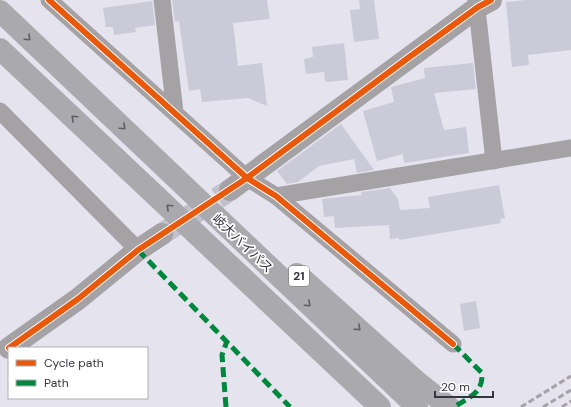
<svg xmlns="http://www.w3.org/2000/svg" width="571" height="407" viewBox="0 0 571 407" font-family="'DM Sans','Noto Sans JP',sans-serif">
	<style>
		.building { fill: #cbcad9 }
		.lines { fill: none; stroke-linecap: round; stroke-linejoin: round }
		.tertiary-tunnel { stroke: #c1c0cb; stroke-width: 22; stroke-dasharray: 22 11; stroke-linecap: butt }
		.minor { stroke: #a5a2a6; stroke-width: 17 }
		.tertiary { stroke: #a5a2a6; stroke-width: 22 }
		.trunk { stroke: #aaa9ae; stroke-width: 22 }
		.rail { stroke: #a4a2a7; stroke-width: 3; stroke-dasharray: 6 3; stroke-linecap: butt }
		.quiet { stroke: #00873e; stroke-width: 5; stroke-dasharray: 10 5; stroke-linecap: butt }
		.cycleway-casing { stroke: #fff; stroke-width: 8 }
		.cycleway { stroke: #e8590c; stroke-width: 6 }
		.oneway { stroke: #5f5e65 }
		.labels { text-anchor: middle; stroke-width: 3.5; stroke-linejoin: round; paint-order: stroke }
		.shield { fill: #fff; stroke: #727277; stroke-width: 1 }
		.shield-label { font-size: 12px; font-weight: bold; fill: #36353d }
		.street-label { font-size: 13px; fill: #36353d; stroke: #fff }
	</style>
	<rect width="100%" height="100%" fill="#e4e3ee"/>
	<g class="building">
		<polygon points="172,0 267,0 270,19 233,23 238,66 262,63 267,106 248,98 202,102 200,89 189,91 179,21 175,22"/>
		<polygon points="359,0 374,0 379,39 354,42 350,10 360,9"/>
		<polygon points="527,0 571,0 571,50 528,55 529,65 512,67 506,2"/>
		<polygon points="152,1 155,25 135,28 136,32 114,35 113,27 106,27 103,8"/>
		<polygon points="344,43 348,80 325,82 324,72 306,74 304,59 313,57 312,47"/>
		<polygon points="473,63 476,89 434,93 444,130 466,127 469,153 404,163 403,154 377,161 363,111 394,102 391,87 425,78 424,68"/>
		<polygon points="341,124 374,170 357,173 354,159 319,166 298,182 287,184 277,171"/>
		<polygon points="499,185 505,218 500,219 501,223 399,240 399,238 390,239 389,225 335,228 334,216 324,217 322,199 362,195 361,192 390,188 398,199 400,210 430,208 428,197"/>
		<polygon points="476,301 480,328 464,331 460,304"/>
	</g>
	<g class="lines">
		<polyline class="tertiary-tunnel" points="162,234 230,190"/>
		<g class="minor">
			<polyline points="49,0 247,178 276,196 453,344"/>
			<polyline points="162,0 175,112"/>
			<polyline points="476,0 494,161"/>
			<polyline points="0,111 138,250"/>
			<polyline points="276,196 571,148"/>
		</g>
		<g class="tertiary">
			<polyline points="230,190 478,7 491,0"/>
			<polyline points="9,348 78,299 138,250 162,234"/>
		</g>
		<g class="trunk">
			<polyline points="0,11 417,407"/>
			<polyline points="0,49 380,407"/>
			<polyline points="297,274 415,380 449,407"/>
		</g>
		<g class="rail">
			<polyline points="521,407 571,376"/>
			<polyline points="543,407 571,390"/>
			<polyline points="562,407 571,401"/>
		</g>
		<g class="quiet">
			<polyline points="138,250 290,407"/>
			<path d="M453,344L482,373C483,394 469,397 454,407"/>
			<polyline points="226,407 222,355 227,341"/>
		</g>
		<g class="cycleway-casing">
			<g id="cycleway">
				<polyline points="49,0 247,178 276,196 453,344"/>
				<polyline points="9,348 78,299 138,250 247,178 408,58 478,7 491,0"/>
			</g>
		</g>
		<use href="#cycleway" class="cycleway"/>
	</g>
	<defs><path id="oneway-chevron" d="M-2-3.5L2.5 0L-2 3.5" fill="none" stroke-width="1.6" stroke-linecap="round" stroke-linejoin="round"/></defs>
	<g class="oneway">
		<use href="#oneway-chevron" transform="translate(28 38) rotate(43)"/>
		<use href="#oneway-chevron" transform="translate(74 118) rotate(-137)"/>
		<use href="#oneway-chevron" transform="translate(123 127) rotate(43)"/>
		<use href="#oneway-chevron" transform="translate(169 207) rotate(-137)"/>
		<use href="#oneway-chevron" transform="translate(308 304) rotate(43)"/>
		<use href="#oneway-chevron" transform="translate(358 328) rotate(42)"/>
	</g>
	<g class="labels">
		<rect class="shield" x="289" y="266" width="20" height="20" rx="3"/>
		<g class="shield-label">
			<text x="299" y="280">21</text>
		</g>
		<g class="street-label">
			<text transform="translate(243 243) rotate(44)" y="5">岐大バイパス</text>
		</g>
	</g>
	<rect x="8" y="347" width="140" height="52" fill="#ffffff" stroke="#afaeb1"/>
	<rect x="16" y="360" width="20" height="6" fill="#e8590c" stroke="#afaeb1"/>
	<text x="44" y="367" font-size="12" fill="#36353d">Cycle path</text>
	<rect x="16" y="380" width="20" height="6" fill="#00873e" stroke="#afaeb1"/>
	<text x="44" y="387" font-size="12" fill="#36353d">Path</text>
	<path d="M435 391v6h58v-6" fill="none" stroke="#36353d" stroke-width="2"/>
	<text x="441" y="391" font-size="12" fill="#36353d" stroke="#ffffff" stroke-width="3" paint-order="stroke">20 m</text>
</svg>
